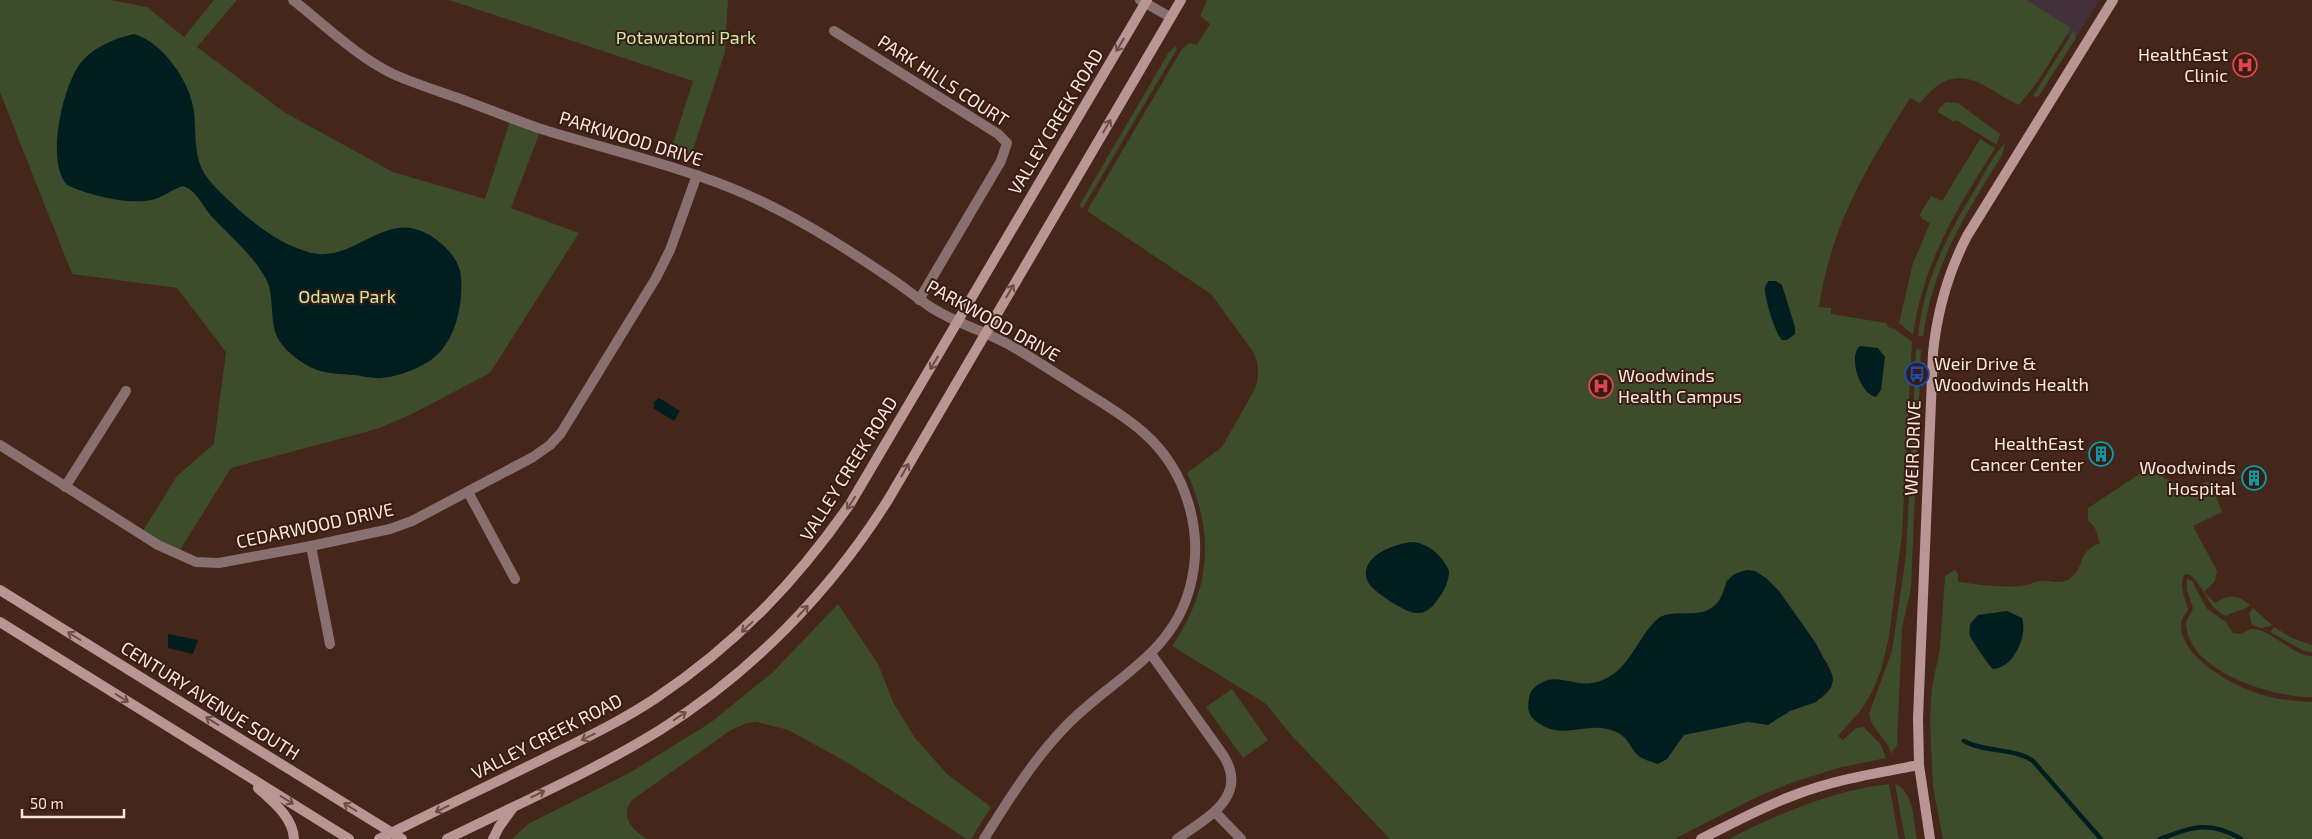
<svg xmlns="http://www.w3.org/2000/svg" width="2312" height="839" viewBox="0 0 2312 839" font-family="'Exo 2',sans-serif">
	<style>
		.commercial { fill: #42303a }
		.green { fill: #3d4c2b; fill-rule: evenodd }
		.water { fill: #001e20 }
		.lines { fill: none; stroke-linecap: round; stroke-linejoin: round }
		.stream { stroke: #001e20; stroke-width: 4.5 }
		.street { stroke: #87706f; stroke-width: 10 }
		.secondary { stroke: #b99593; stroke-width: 10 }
		.oneway { stroke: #6c4c45 }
		.labels { text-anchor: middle; stroke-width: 4; stroke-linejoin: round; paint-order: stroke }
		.park-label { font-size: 18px; fill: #cbeba8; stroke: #391c11 }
		.poi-label { font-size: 18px; fill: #fbe7df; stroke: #391c11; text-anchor: end }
		.street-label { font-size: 18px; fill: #fbe7df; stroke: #391c11 }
	</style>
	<rect width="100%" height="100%" fill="#44261a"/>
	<polygon class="commercial" points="2010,0 2100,0 2074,40"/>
	<g class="green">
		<polygon points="0,0 111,0 147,7 184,37 214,0 237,0 197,47 284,112 393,172 485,199 511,118 541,129 511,208 579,233 490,373 412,414 377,429 231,468 177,555 141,534 177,476 214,444 226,352 177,288 72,274 0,92"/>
		<polygon points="449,0 728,0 725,52 689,162 669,156 693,81"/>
		<path d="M1207,0H2026L2071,28L2038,81L2019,105C1993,94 1967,64 1937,86C1930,91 1926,97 1920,103L1910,98C1866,169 1832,223 1819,307L1831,308V314L1886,323L1888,327L1895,329L1912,342L1902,534L1889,637L1881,670L1872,692L1862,709L1838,736L1843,740L1856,728L1864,727L1881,745L1886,758L1838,768L1791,783L1755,798L1674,839H1390L1292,736L1265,703L1172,646C1211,590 1215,534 1187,473L1222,447L1255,389C1259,376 1259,365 1254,353L1211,294L1087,211L1182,49L1189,43L1197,45L1210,24L1200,16ZM1727,579L1828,663C1840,697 1821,699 1794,709L1654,622C1670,605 1699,622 1716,604C1722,598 1724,588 1727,579Z"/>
		<polygon points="2074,30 2076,38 2038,97 2033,96"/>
		<polygon points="1176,46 1177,49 1083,208 1079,206 1169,52"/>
		<polygon points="1946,102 1958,103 2000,134 1997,145 1956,120 1954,122 1938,112 1939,108"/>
		<path d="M1980,139L1995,148C1957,209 1923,262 1913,335L1899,323L1913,263L1930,223L1921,218L1920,214L1931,196L1942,201Z"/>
		<path d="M2005,143L2002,155C1964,217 1934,262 1923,336H1918C1924,280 1947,235 1976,188C1985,173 1993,155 2005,143Z"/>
		<polygon points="1916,349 1921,350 1920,372 1915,372"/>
		<path d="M1915,375L1920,376L1911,589L1902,628L1897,745L1891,754C1888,738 1871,730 1869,714L1892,651L1906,555Z"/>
		<path d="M2147,469L2186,489L2210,481L2222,512L2193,526L2217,571L2215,581L2204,592L2215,603C2228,594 2238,594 2250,605C2244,611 2235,610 2227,616C2206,610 2200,573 2185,574C2178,586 2185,597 2188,609C2186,614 2182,617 2181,623C2179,657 2234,687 2263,695C2279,700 2295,701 2312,702V839H1943L1933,787L1930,721L1932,687L1940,649L1945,576L1955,570L1958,574V582C1978,584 1999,588 2020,586C2028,586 2035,581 2042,581C2053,580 2062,586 2072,577C2086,564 2076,553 2100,543L2095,528L2088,520V508Z"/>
		<path d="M2187,579L2192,581L2207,609L2226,622L2233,633L2240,634C2244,633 2248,630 2251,629C2269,627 2294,657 2312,656V697C2274,698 2189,672 2186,625C2186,618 2192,614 2193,608L2187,590Z"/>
		<path d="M838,604L878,664L893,702L915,738L947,774L991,807L971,839H967L850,764L788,730L757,722L748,723L731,730L632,800C619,817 633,831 648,839H512L528,824L631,772L710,723L773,672Z"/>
		<polygon points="2253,608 2272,625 2271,626 2261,628 2252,625 2249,613"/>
		<polygon points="2274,627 2292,638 2312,645 2312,652 2304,651 2270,632"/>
		<polygon points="1232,689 1268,740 1243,758 1206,707"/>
		<path d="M1889,784L1899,839H1729C1780,813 1831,791 1889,784Z"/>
		<path d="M1895,784C1915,792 1913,821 1917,839H1905Z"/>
	</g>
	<g class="water">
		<path d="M134,34C163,42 191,83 194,112C196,130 194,150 201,167C208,183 226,197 238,209C259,228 289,250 318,254C354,257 381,220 415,229C435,234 460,256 461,277C463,302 457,333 440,352C427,366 402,376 382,378C373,379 363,376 354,375C343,374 328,374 317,370C302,364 282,350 276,334C270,318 274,293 266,279C253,255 230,236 211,216C203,206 196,190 183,186C172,189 162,198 151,200C128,205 88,195 67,185C45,161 63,82 83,60C96,46 116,38 134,34Z"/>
		<path d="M1769,281H1776L1782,285L1795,327V334L1787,340H1782C1775,333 1766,302 1765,291C1764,287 1766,284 1769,281Z"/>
		<path d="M1860,346L1878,348L1885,357L1881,390L1876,397C1861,395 1847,357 1860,346Z"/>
		<polygon points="659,398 680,411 674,421 653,408 655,405 653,403"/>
		<path d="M1414,542C1431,545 1442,556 1449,571C1449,582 1444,591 1438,599C1433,607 1426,614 1416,613C1406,613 1372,591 1368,582C1357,556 1396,543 1414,542Z"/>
		<path d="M1748,570L1755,571L1766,578L1779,591L1815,642L1832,674L1833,680L1831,688L1816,702L1790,711L1768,725L1748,722L1684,735L1667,759L1658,764C1652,762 1645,760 1640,757C1629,749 1631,738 1614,731C1586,720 1564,742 1537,722C1528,715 1527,709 1529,699C1530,690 1535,686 1543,682C1563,672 1582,695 1612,675C1633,661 1640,633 1660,617C1677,609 1697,619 1713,607C1731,594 1717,575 1748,570Z"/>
		<path d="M2007,611L2022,618C2028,635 2014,668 1993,669C1990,667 1972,641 1970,636C1969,632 1970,628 1970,624L1978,615Z"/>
		<polygon points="168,634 198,640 193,654 168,648"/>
	</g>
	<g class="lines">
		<g class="stream">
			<path d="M1964,741C1986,753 2012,747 2033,761L2101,839"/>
			<path d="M2160,839C2192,827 2210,820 2241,839"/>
		</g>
		<g class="street">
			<path d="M293,0C325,25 356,56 393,74C413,83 435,90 455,97C483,107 510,118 538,128C598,147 661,161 721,184C782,207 840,244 893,280C906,289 917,298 929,306C951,321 978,329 1002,341C1026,353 1048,369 1071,383C1095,399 1122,413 1144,433C1186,470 1205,532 1190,587C1172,656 1112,678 1066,726C1033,760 1009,799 984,839"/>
			<polyline points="1140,0 1170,17"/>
			<polyline points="834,31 998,134 1007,143 1001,161 919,300"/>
			<polyline points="0,445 158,545 196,562 219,563 311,546 390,529 412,521 533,457 550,445 561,433 656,278 670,250 697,175"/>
			<polyline points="65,487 126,391"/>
			<polyline points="468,492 515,579"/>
			<polyline points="311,546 330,644"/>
			<path d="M1151,654L1223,755C1250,797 1206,818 1177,839"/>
			<polyline points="1215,812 1241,839"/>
		</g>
		<g class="secondary">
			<polyline points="0,590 402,839"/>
			<polyline points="0,622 349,839"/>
			<path d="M258,788C273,802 293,817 294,839"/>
			<path d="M379,839C433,812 488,786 543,759C581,740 620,722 656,698C735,645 796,582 850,504L1147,0"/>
			<path d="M447,839C518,804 592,772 660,730C752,672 830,592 888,500L1181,0"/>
			<polyline points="493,839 499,827 512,809"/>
			<path d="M1701,839C1731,824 1760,808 1792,796C1833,780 1876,773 1919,765"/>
			<path d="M1930,839L1919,765L1918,718L1933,353C1937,312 1948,273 1967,236L2113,0"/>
		</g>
	</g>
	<defs><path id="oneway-shaft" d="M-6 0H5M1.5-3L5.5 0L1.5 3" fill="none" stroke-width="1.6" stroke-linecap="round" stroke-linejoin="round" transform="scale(1.25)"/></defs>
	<g class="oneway">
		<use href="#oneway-shaft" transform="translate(1120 45) rotate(121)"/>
		<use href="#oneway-shaft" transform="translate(1107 126) rotate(-60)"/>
		<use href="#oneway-shaft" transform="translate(1010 291) rotate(-60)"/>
		<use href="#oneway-shaft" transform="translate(934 363) rotate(121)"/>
		<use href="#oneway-shaft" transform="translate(905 470) rotate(-60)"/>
		<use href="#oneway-shaft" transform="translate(851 503) rotate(123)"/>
		<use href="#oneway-shaft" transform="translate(803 611) rotate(-47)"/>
		<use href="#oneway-shaft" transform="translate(747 627) rotate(137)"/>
		<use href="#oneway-shaft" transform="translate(74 636) rotate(-148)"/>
		<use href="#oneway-shaft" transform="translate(122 698) rotate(32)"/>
		<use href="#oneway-shaft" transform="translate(680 716) rotate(-34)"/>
		<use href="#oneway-shaft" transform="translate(212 721) rotate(-148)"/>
		<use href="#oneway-shaft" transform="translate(588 737) rotate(153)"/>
		<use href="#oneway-shaft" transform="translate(538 794) rotate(-26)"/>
		<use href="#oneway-shaft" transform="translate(287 800) rotate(32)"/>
		<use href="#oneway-shaft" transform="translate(350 807) rotate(-148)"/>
		<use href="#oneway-shaft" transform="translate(442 809) rotate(154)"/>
	</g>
	<defs>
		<g id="hospital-ring" transform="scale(1.25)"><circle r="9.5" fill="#391c11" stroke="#e0444e" stroke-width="1.5"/><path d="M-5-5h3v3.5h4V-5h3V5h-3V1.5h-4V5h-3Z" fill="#e0444e"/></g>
		<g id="bus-ring" transform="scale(1.25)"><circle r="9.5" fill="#391c11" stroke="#1a4fb4" stroke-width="1.5"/><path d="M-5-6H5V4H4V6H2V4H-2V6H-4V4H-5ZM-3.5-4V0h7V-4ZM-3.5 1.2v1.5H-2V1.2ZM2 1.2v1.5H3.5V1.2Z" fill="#1a4fb4"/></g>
		<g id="building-ring" transform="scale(1.25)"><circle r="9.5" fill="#391c11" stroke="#0f9aa8" stroke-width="1.5"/><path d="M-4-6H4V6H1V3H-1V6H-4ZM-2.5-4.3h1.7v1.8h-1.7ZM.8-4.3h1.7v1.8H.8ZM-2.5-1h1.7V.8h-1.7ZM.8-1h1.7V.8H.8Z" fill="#0f9aa8"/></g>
	</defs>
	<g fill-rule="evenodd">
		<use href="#hospital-ring" x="2245" y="65"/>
		<use href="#bus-ring" x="1917" y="374"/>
		<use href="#hospital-ring" x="1601" y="386"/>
		<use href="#building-ring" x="2101" y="454"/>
		<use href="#building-ring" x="2254" y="478"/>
	</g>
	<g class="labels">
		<g class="park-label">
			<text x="686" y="44">Potawatomi Park</text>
			<text x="347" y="303">Odawa Park</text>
		</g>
		<g class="poi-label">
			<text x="2228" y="61">HealthEast<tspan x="2228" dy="21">Clinic</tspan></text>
			<text x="1934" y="370" text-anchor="start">Weir Drive &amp;<tspan x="1934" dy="21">Woodwinds Health</tspan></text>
			<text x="1618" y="382" text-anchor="start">Woodwinds<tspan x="1618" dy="21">Health Campus</tspan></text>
			<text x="2084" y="450">HealthEast<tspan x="2084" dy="21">Cancer Center</tspan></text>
			<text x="2236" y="474">Woodwinds<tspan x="2236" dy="21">Hospital</tspan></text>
		</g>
		<g class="street-label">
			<text transform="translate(943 81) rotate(33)" y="6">PARK HILLS COURT</text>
			<text transform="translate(1056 122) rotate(-59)" y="6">VALLEY CREEK ROAD</text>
			<text transform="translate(631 139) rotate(17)" y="6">PARKWOOD DRIVE</text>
			<text transform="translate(993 321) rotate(29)" y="6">PARKWOOD DRIVE</text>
			<text transform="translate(1913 448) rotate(-88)" y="6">WEIR DRIVE</text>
			<text transform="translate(849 469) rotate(-58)" y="6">VALLEY CREEK ROAD</text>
			<text transform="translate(315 526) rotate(-12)" y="6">CEDARWOOD DRIVE</text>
			<text transform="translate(210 701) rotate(32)" y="6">CENTURY AVENUE SOUTH</text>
			<text transform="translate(547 737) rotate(-27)" y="6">VALLEY CREEK ROAD</text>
		</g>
	</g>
	<path d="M22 809v8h102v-8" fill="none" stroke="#fbe7df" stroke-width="2.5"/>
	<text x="30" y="809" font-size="15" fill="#fbe7df" stroke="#391c11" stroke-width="4" paint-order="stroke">50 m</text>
</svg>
